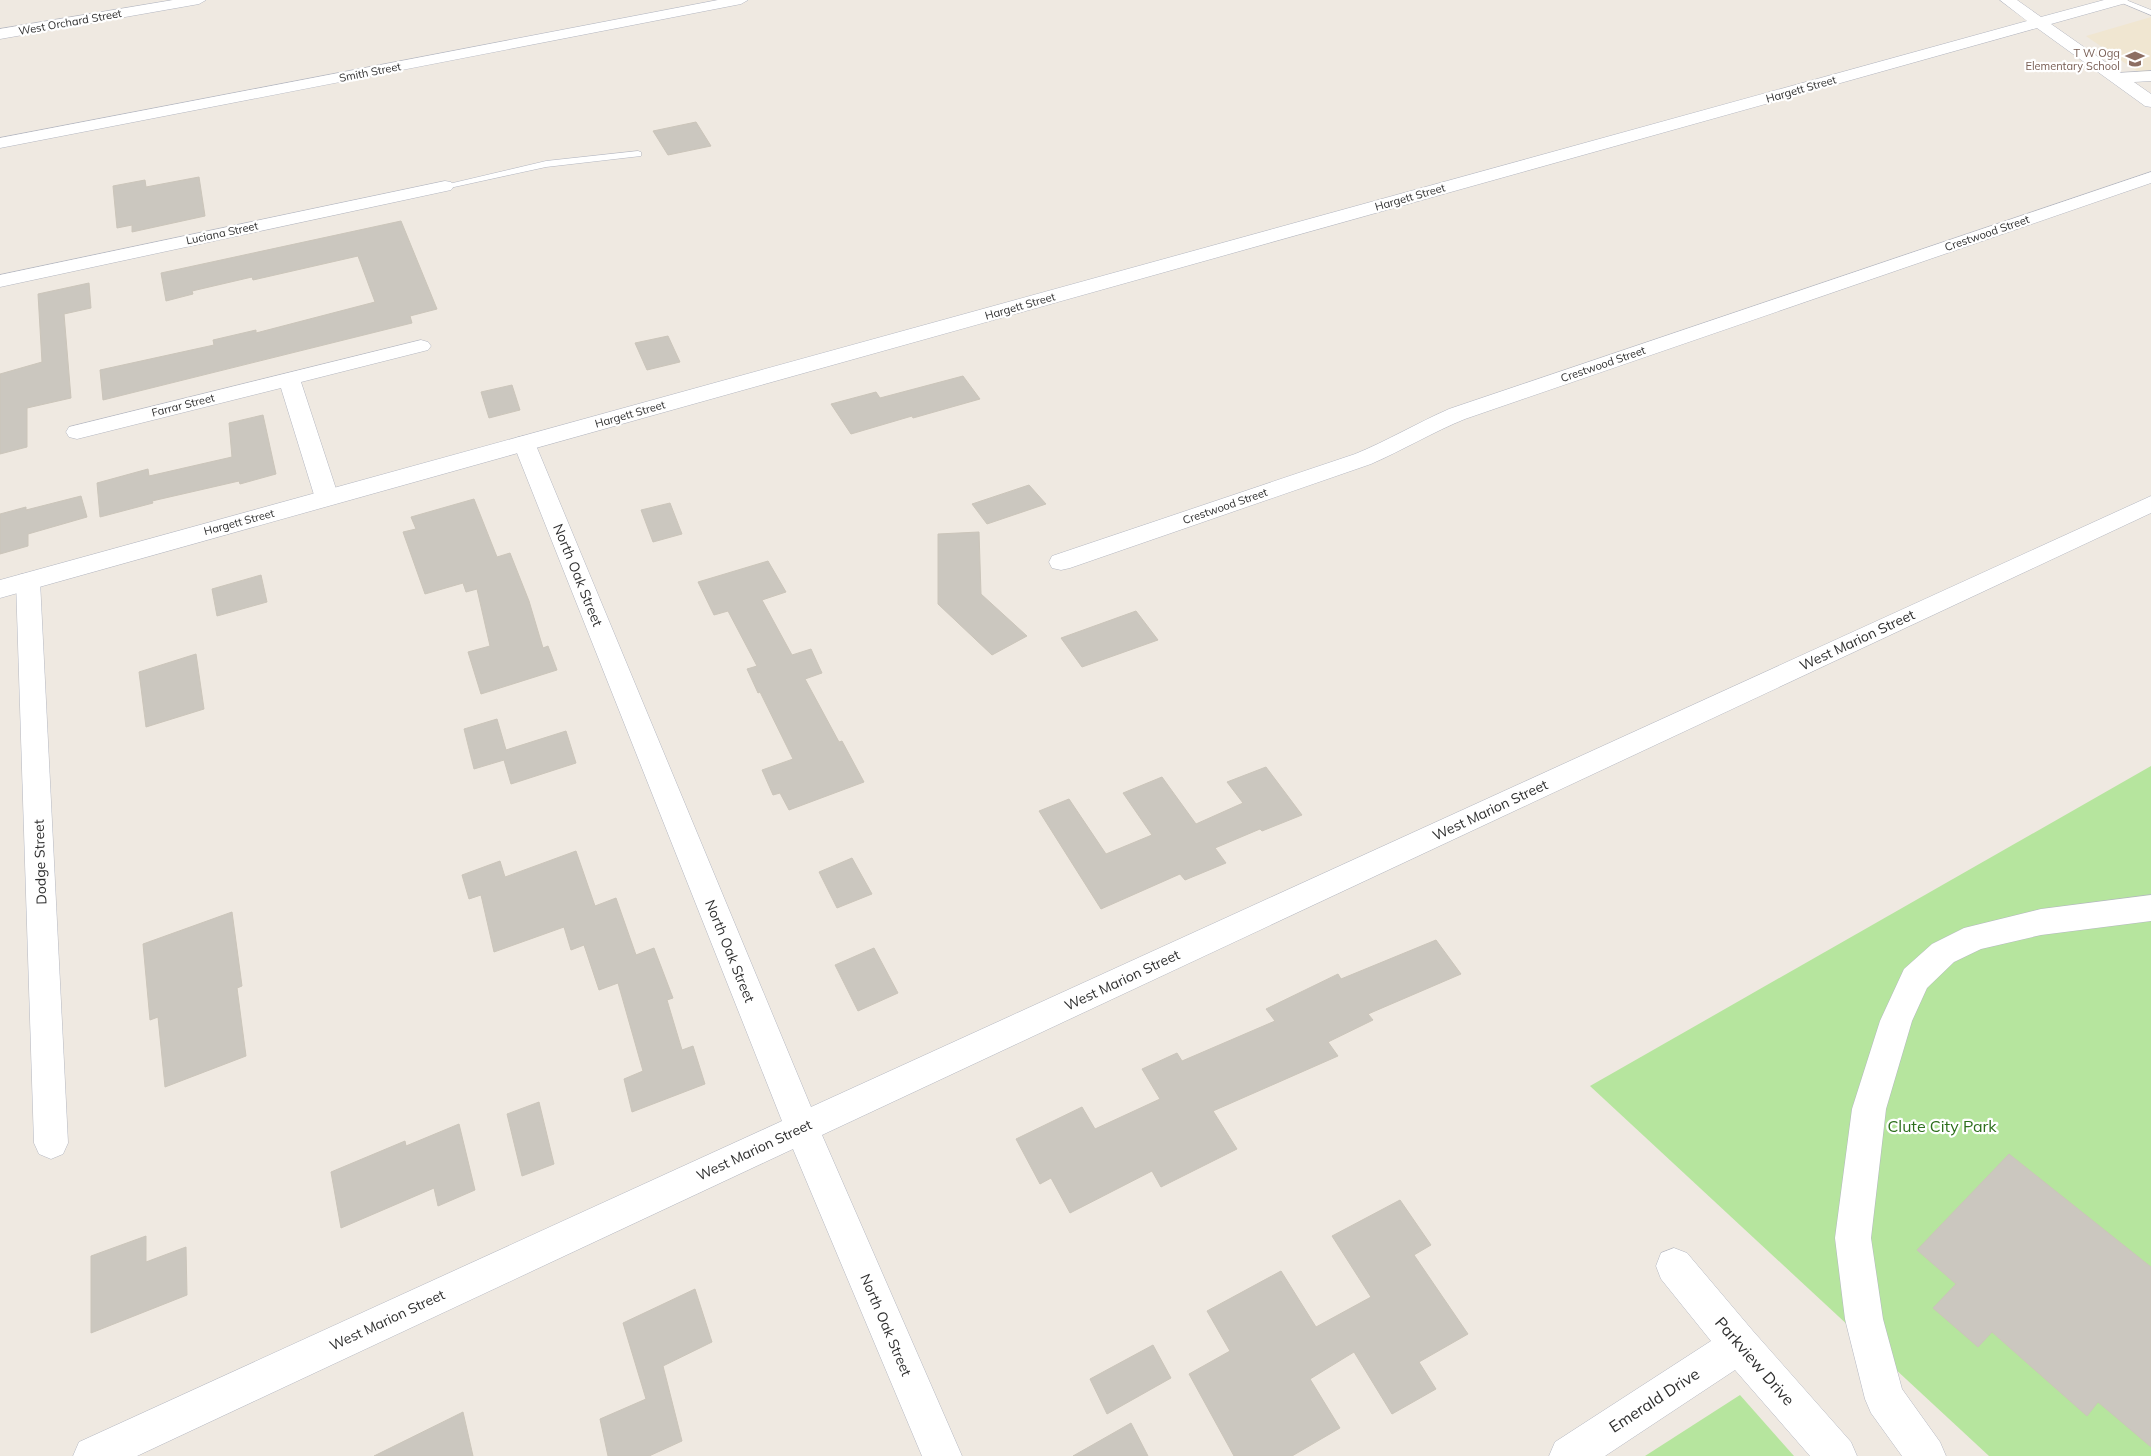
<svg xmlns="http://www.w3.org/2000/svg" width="2151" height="1456" viewBox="0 0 2151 1456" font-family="Mulish,sans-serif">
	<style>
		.education { fill: #f0e6d1 }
		.green { fill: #b6e59e }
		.building { fill: #cbc7bf; stroke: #cbc5ba }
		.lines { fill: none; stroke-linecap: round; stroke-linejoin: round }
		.lane-casing { stroke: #b4b7c1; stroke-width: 1 }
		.street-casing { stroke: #b4b7c1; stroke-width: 1 }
		.secondary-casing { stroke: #b4b7c1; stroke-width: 1 }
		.lane { fill: #fff; fill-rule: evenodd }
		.street { fill: #fff; fill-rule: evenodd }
		.secondary { fill: #fff; fill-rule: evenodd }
		.labels { text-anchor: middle; stroke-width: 4.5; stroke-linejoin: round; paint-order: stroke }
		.far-street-label { font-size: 11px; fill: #2e2e2e; stroke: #fff }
		.far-education-label { font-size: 11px; fill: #785e54; stroke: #fff; text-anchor: end }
		.street-label { font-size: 14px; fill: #2e2e2e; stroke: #fff }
		.near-park-label { font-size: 16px; fill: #2c6e1b; stroke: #fff }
		.near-street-label { font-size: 16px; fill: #2e2e2e; stroke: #fff }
	</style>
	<rect width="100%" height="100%" fill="#efe9e1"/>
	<polygon class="education" points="2151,17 2151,81 2086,36"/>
	<g class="green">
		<polygon points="2151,766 2151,1456 1989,1456 1590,1086"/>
		<polygon points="1740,1395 1794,1456 1645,1456"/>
	</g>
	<g class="building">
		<polygon points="696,122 711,146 668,155 653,131"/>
		<polygon points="199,177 205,216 132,232 132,225 117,228 113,186 145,180 146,187"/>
		<polygon points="401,221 437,309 410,316 412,323 103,400 100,370 214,345 213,340 256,330 256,333 375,302 358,256 253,280 252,277 192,291 193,294 166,301 161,273"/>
		<polygon points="89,283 91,308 64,314 71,398 27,408 27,447 0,454 0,374 42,362 38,294"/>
		<polygon points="668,336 680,362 647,370 635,343"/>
		<polygon points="963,376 980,399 913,418 912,416 851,434 831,404 876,392 880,398"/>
		<polygon points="512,385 520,410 489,418 481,392"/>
		<polygon points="263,415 276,474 240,484 239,481 152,501 153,503 100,517 97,483 148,469 149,476 232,457 229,423"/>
		<polygon points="1029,485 1046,504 987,524 972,504"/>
		<polygon points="81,496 87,517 28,534 28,546 0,554 0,514 26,507 26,510"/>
		<polygon points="474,499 497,557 510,553 529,601 543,648 548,646 557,670 481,694 468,652 490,646 477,589 466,592 463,583 425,594 403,532 416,529 411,517"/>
		<polygon points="670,503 682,534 653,542 641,510"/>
		<polygon points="979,532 981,594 1027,636 992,655 938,604 938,534"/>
		<polygon points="768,561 786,592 762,600 792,655 811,649 822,673 805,679 839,742 842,741 864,782 789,810 780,793 773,795 762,770 793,759 760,692 758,693 747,669 757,666 728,611 714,615 698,582"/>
		<polygon points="261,575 267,602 217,616 212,589"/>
		<polygon points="1136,611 1158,640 1082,667 1061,638"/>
		<polygon points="196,654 204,709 146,727 139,672"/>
		<polygon points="497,719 506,750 566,731 576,763 511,784 504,760 474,769 464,729"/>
		<polygon points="1266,767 1302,815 1262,831 1260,829 1215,848 1226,863 1185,880 1180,874 1101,909 1039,811 1069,799 1106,854 1152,835 1123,793 1162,777 1196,824 1243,803 1227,782"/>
		<polygon points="576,851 595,906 616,898 636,955 654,948 673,998 667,1000 682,1050 693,1046 705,1084 632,1112 624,1079 643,1071 618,983 599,990 584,945 571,950 564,927 494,952 481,895 469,899 462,875 500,861 505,877"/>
		<polygon points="852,858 872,894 837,908 819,872"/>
		<polygon points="232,912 242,986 237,988 246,1056 165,1087 158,1017 150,1020 143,944"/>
		<polygon points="1436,940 1461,974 1368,1014 1373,1020 1328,1042 1338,1056 1213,1111 1237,1149 1161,1187 1152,1171 1070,1213 1051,1178 1040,1184 1016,1139 1082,1107 1095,1129 1160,1099 1142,1069 1177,1053 1182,1061 1275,1021 1266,1009 1338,974 1341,979"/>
		<polygon points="874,948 898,993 858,1011 835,965"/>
		<polygon points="539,1102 554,1164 522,1176 507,1114"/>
		<polygon points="459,1124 475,1190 438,1206 434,1188 341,1228 331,1172 405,1141 406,1146"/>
		<polygon points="2009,1154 2151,1267 2151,1447 2098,1402 2087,1416 1992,1332 1978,1347 1933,1308 1956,1284 1917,1250"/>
		<polygon points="1400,1200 1431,1245 1414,1255 1468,1334 1419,1362 1436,1389 1392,1414 1354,1352 1310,1379 1340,1428 1292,1456 1234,1456 1189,1374 1230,1351 1207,1311 1281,1271 1316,1327 1371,1297 1332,1236"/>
		<polygon points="146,1236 146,1262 186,1247 187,1295 91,1333 91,1256"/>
		<polygon points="695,1289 712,1342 663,1366 682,1441 649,1456 608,1456 600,1419 646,1399 623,1323"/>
		<polygon points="1153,1345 1171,1378 1107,1414 1090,1379"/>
		<polygon points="463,1412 473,1456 374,1456"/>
		<polygon points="1131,1423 1148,1456 1073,1456"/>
	</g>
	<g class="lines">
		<g class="lane-casing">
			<g id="lane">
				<polygon points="2115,0 2126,0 2151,10 2151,15"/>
				<polygon points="638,151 641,152 641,156 546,167 445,189 440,186 546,161"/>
			</g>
		</g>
		<g class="street-casing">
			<g id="street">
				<polygon points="173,0 206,0 199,4 0,39 0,29"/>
				<polygon points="718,0 748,0 741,4 0,148 0,138"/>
				<polygon points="2151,71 2151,81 2117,83 2109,78 2117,73"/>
				<path d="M2151,172V183L1465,419C1433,432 1403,450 1371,464L1070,568L1061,570L1052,568L1049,562L1052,556L1355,454C1387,441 1417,423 1449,409Z"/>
				<polygon points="445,181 451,182 454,186 451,190 0,287 0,275"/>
				<polygon points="421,340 428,342 431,346 428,350 301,382 339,498 335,503 327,505 319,503 315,498 281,388 77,439 69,437 66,432 69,427"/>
				<polygon points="524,436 532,438 535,443 811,1107 2151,496 2151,513 822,1135 962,1456 922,1456 793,1149 137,1456 73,1456 79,1442 782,1121 513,443 516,438"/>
				<polygon points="28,573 37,575 40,581 68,1143 63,1154 51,1159 39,1154 34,1143 16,581 19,575"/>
				<polygon points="2151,895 2151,921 2041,935 1981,949 1954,962 1927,988 1912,1021 1886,1109 1871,1238 1883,1319 1902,1389 1940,1442 1946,1456 1902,1456 1871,1413 1865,1399 1845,1319 1835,1238 1852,1109 1880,1021 1904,969 1932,944 1964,928 2041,909"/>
				<polygon points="1674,1248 1687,1253 1753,1331 1851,1442 1857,1456 1810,1456 1735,1370 1605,1456 1549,1456 1555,1442 1711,1341 1661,1279 1656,1266 1661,1253"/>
			</g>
		</g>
		<g class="secondary-casing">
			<polygon id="secondary" points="2000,0 2017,0 2041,17 2104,0 2128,0 2126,3 2051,24 2151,94 2151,107 2145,106 2037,28 0,598 0,580 2027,21"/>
		</g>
		<use href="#lane" class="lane"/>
		<use href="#street" class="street"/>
		<use href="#secondary" class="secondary"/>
	</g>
	<defs>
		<g id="school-bare" transform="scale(1.5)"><path d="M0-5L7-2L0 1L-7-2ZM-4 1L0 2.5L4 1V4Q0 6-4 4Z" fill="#8d6e63" stroke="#fff" stroke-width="2.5" paint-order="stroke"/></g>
	</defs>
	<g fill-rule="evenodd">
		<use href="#school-bare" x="2135" y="59"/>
	</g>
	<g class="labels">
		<g class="far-street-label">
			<text transform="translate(70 22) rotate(-10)" y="4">West Orchard Street</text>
			<text transform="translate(370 72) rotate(-11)" y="4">Smith Street</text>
			<text transform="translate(1801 89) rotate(-16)" y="4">Hargett Street</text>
			<text transform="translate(1410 197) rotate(-16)" y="4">Hargett Street</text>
			<text transform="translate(222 233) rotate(-12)" y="4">Luciana Street</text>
			<text transform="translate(1987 233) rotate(-19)" y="4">Crestwood Street</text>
			<text transform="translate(1020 306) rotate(-16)" y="4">Hargett Street</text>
			<text transform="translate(1603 364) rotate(-19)" y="4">Crestwood Street</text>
			<text transform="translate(183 405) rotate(-14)" y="4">Farrar Street</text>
			<text transform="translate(630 414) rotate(-16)" y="4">Hargett Street</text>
			<text transform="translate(1225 506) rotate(-19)" y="4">Crestwood Street</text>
			<text transform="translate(239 522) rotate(-15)" y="4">Hargett Street</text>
		</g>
		<g class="far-education-label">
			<text x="2120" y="57">T W Ogg<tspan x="2120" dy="13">Elementary School</tspan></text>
		</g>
		<g class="street-label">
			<text transform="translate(578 575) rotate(68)" y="5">North Oak Street</text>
			<text transform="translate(1857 640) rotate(-25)" y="5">West Marion Street</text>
			<text transform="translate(1490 810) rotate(-25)" y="5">West Marion Street</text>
			<text transform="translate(40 862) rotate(-92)" y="5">Dodge Street</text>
			<text transform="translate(730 951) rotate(68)" y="5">North Oak Street</text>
			<text transform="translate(1122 980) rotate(-25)" y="5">West Marion Street</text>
			<text transform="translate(754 1150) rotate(-25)" y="5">West Marion Street</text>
			<text transform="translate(387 1320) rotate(-25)" y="5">West Marion Street</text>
			<text transform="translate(886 1325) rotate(67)" y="5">North Oak Street</text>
		</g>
		<g class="near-park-label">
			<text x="1942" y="1132">Clute City Park</text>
		</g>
		<g class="near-street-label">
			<text transform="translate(1755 1361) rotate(49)" y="6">Parkview Drive</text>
			<text transform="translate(1654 1400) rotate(-33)" y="6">Emerald Drive</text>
		</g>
	</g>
</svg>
